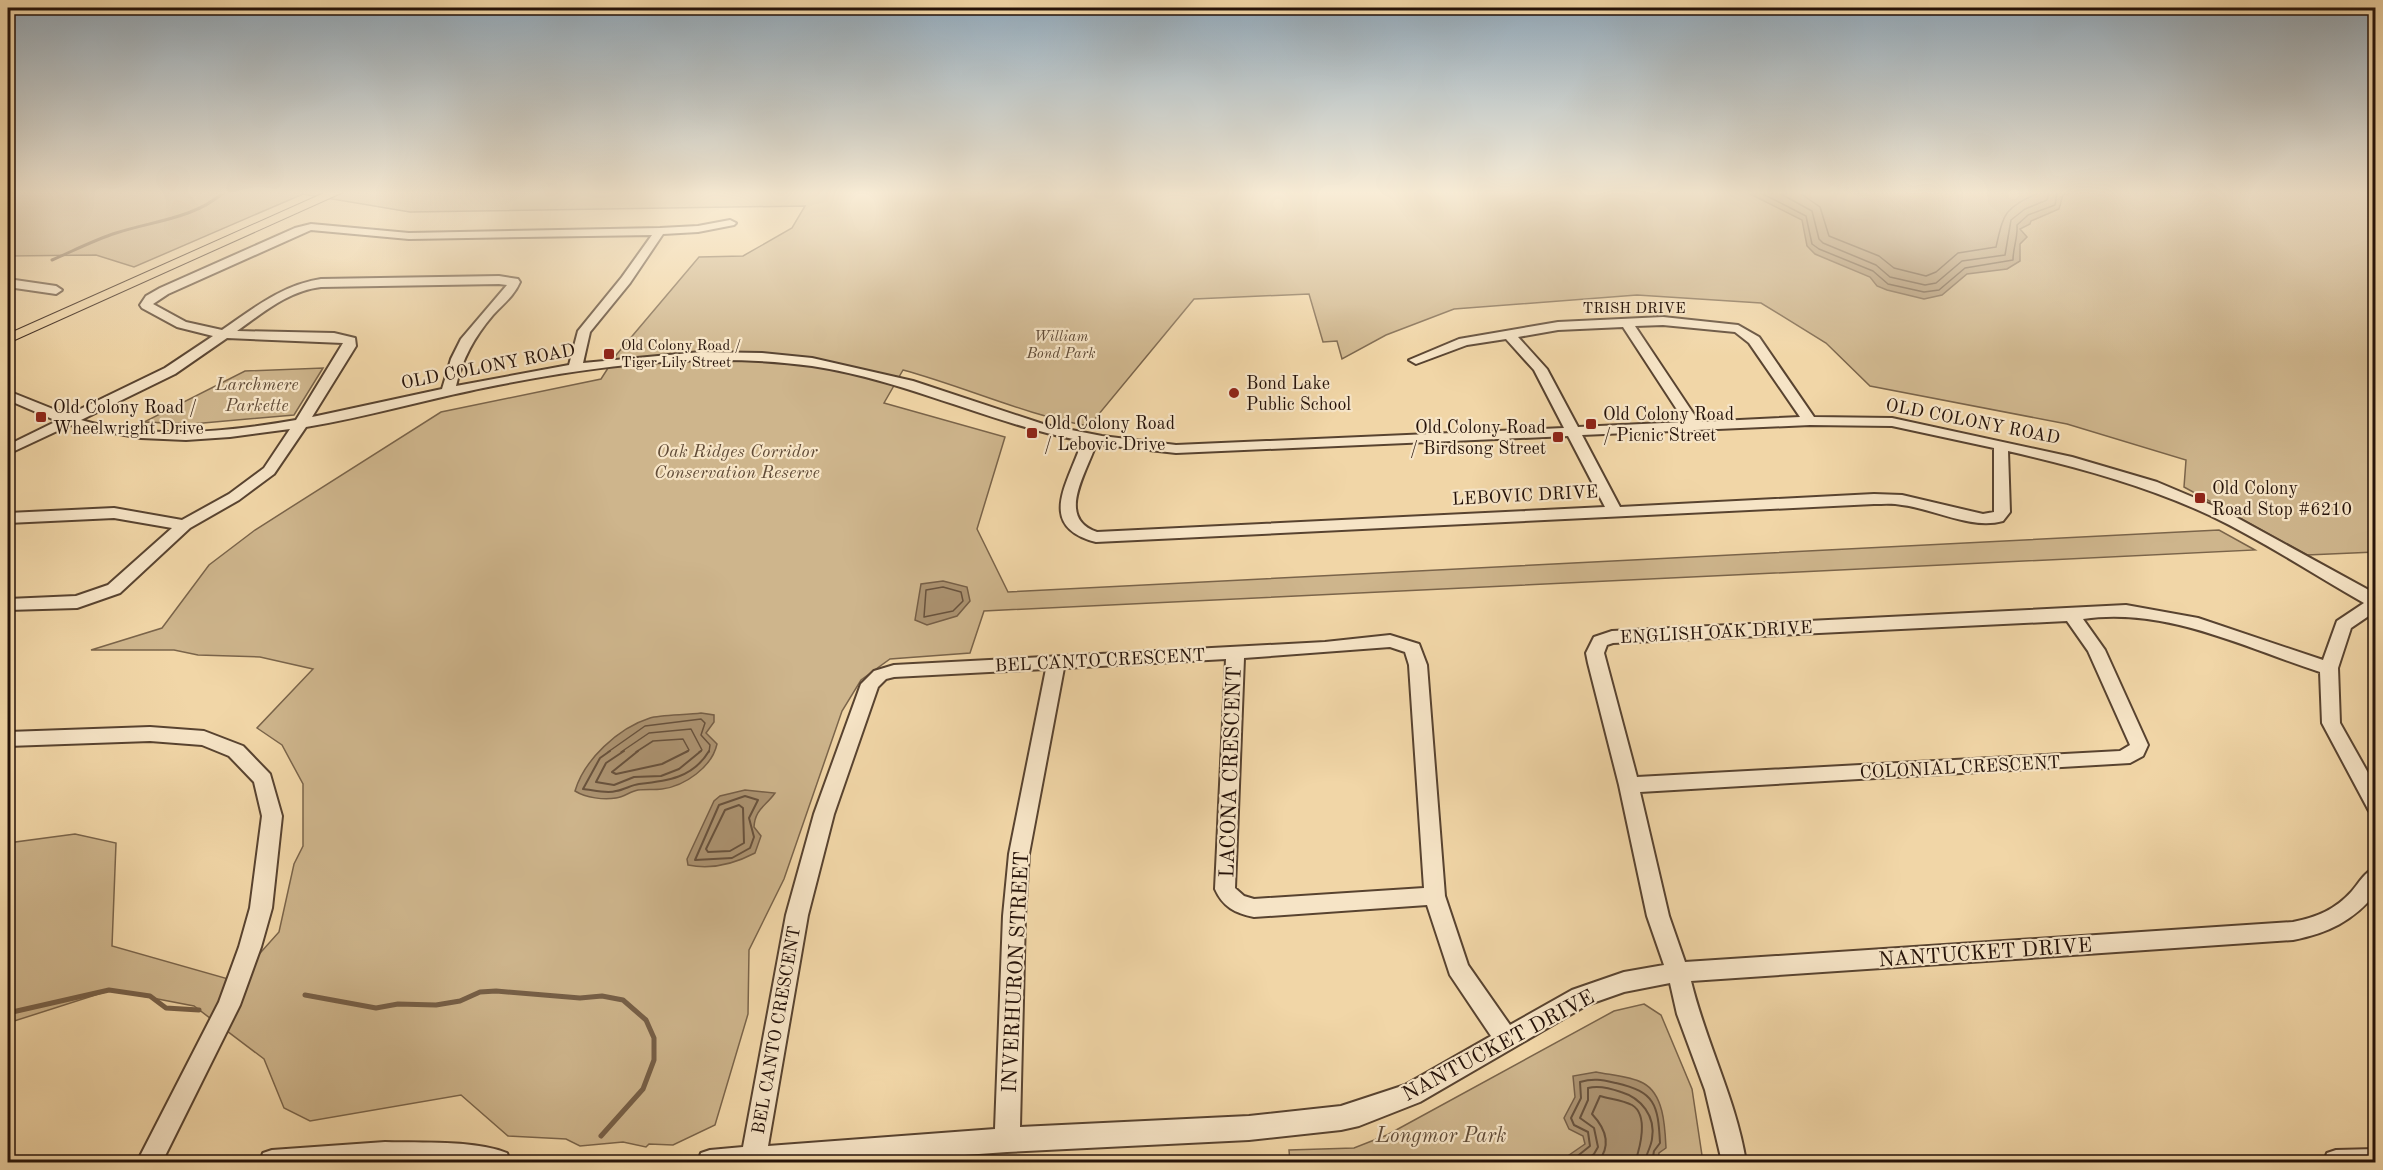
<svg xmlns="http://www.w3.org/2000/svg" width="2383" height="1170" viewBox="0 0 2383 1170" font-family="'Old Standard TT',serif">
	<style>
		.green { fill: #ceb58c; stroke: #7a644a; stroke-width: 1.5 }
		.water { fill: #ac9371; stroke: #765f47; stroke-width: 1.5 }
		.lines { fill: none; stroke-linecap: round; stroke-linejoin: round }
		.shore-far1 { stroke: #68523d; stroke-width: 1.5 }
		.shore { stroke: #68523d; stroke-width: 2 }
		.stream-far1 { stroke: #765f47; stroke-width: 3 }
		.stream { stroke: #765f47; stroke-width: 5 }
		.minor-casing { stroke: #584330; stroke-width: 4 }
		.major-casing { stroke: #251209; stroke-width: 2 }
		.minor { fill: #f6e4c6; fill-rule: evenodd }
		.major { fill: #f1d6a7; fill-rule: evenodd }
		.poi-dot { fill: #8f2418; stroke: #f6e4c6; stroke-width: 2 }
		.labels { text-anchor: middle; stroke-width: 4.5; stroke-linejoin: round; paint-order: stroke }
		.far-street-label { font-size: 15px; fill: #251209; stroke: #f6e4c6 }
		.far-park-label { font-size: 15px; font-style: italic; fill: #604b37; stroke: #f6e4c6 }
		.far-poi-label { font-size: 15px; fill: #251209; stroke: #f6e4c6; text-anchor: start }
		.street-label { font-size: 18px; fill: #251209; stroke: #f6e4c6 }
		.poi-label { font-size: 18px; fill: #251209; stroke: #f6e4c6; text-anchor: start }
		.park-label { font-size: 18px; font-style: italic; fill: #604b37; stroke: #f6e4c6 }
		.near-street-label { font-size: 21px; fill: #251209; stroke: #f6e4c6 }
		.near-park-label { font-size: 21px; font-style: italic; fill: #604b37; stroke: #f6e4c6 }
	</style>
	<rect width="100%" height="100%" fill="#f1d6a7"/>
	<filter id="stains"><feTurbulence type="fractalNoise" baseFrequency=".00333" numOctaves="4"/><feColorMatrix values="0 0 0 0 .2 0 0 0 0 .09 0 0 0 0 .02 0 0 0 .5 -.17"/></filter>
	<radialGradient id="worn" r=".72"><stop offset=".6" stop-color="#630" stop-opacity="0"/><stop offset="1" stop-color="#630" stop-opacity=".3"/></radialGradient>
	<g class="green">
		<path d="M8,193H2375V552L2307,555L2184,487L2186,460L2067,424L1870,386L1826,343L1761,303L1637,295L1454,309L1386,335L1342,359L1337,341L1323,342L1309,294L1194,299L1089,426C1025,415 966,387 903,370L884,403L1005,437L977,529L1008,592L2219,530L2255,550L984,611L970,653L890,659L861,680L842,711L784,879L749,950L748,1014L715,1125L673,1145L649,1144L646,1147L623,1142L580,1146L566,1139L508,1136L461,1095L310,1121L284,1108L264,1059L194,1006L111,990L8,1023V843L75,834L116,843L112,946L235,981L279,932L294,864L303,846V784L282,745L257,728L313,669L260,657L198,655L174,650H91L162,628L209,565L255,530L441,412L601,379L617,354L699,257L743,256L792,228L805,206L410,212L303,194L134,267L96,255L8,256Z"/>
		<polygon points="323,368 294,415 192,424 144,422 245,371"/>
		<polygon points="1644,1004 1661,1015 1692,1089 1703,1162 1290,1162 1289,1150 1354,1148 1387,1135 1614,1011"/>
	</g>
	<g class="water">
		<polygon points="1748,193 2071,193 2063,195 2059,209 2031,221 2030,224 2020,229 2027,237 2020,244 2020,261 2007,269 1967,274 1942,295 1924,299 1887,290 1877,286 1870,277 1815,254 1807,246 1802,220"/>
		<polygon points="943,581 967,587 970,601 957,616 927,625 915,620 921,584"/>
		<path d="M701,713L714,715V722L706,733L717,744C712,767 685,786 662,789C654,790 646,789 638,790C631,791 624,797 616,798C604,800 586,798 575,791C584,760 618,728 650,718C660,715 688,715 701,713Z"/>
		<path d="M745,790L775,793C766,806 755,809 754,827L761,836L755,853C734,864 712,870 688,865L687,859L714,801L720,796Z"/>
		<path d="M1596,1072C1610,1075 1630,1076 1643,1083C1664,1094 1665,1127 1666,1148L1659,1153L1658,1162H1559L1585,1144L1583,1136L1569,1129L1564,1118L1575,1097L1573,1076Z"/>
	</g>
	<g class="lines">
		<g class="shore-far1">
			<path d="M1761,193L1806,216L1812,244L1819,249L1873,271L1888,284L1924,292L1939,290L1965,268L2013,260C2013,247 2018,238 2017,225L2028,215L2055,205L2057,193"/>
			<polyline points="1779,193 1812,211 1819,239 1823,243 1876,265 1890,277 1925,285 1936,283 1962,261 2005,255 2011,220 2025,209 2047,200 2049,193"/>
			<path d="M1800,193L1820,207L1829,236L1879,256L1894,268L1926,276L1936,272L1958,253L1996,247C2004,212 2004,209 2038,193"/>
			<polygon points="943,587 961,592 963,601 953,611 924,617 926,590"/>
			<polyline points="608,752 645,726 701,719 705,723 701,735 710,745 709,752"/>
			<polyline points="621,752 649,733 691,729 702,750 699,752"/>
			<polyline points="636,752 653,741 683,739 689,750 686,752"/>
		</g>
		<g class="shore">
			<path d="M610,751L600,758L583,789C593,790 607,794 616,791C624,790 631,785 639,784C667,781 693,778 709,751"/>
			<polyline points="624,751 606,763 596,782 614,785 634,777 661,776 679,769 701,751"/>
			<polyline points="638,751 612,772 616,774 662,764 688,751"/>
			<polygon points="745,796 758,800 749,818 754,837 750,848 732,858 695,860 719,805"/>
			<polygon points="739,805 743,808 744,843 730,851 708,852 706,849 725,810"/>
			<path d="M1570,1162L1590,1146L1588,1132L1574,1125L1571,1118L1581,1098L1580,1082C1594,1078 1602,1080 1616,1083C1655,1092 1658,1104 1660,1143L1654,1151L1652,1162"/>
			<path d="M1583,1162L1594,1154L1598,1147L1594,1128L1580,1118L1588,1100V1088C1599,1085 1610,1088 1621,1092C1641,1098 1656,1116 1652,1139C1651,1147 1646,1154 1645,1162"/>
			<path d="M1598,1162C1612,1145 1606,1129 1592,1114L1600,1096C1610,1099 1623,1100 1632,1105C1649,1115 1640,1148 1635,1162"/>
		</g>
		<path class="stream-far1" d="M52,260C73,251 94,240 116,233C152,221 193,219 223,193"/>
		<g class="stream">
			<polyline points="305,995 376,1008 398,1004 436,1005 460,1001 480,992 496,991 580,998 602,996 623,1000 646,1020 654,1038 654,1060 643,1089 601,1136"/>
			<polyline points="8,1013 109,990 150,996 166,1008 199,1010"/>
		</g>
		<g class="minor-casing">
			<g id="minor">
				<path d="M730,220L736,223L734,225L698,232L663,234L630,283L590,332L583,363L701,352L762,353L812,358L913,381L1046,425L1102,436L1176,445L1564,428L1534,370L1506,339L1467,345L1416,364L1409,360L1459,339L1558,322L1663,317L1738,325L1759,337L1814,417L1892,418L2072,457L2157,482L2221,509L2376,594V611L2351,628L2338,668L2340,723L2376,787V814L2369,811L2322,723L2320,672C2243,647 2166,607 2083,619L2105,650L2148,745L2143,756L2130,763L1640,792L1669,916L1685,962L2293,922C2317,917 2335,910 2352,891C2359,883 2365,871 2376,868V893C2353,921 2328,933 2293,940L1691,981C1706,1043 1736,1099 1746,1162H1722L1705,1090L1677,1014L1670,983L1624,992L1587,1005L1420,1102L1359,1126L1341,1130L1249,1140L1007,1152L866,1162H698L701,1153L710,1150L743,1147L786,915L814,814L861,684L874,671L894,665L1325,642L1390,635L1419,644L1427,665L1445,896L1468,965L1510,1025L1572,990L1624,972L1664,965L1647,916L1619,785L1588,663L1586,653L1594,637L1612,631L2126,605L2198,618L2323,660L2337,621L2364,603C2313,574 2262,540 2209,515C2145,485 2077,467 2008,451L2010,512L2003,521C1971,530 1935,509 1902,505C1893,503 1883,504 1874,504L1096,542C1034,526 1070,481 1082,441C989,423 905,380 812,366C702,351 591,366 483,388C424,400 366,417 306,427L274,474L239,500L190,528L120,593L77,608L8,610V599L76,596L108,585L172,528L114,518L8,523V513L114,508L182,520L229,494L264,468L290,429L230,437L186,440L141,438L70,425L8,454V445L57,421L8,400V391L68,415L165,368L213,336L177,327L142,308L140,305L146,296L160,288L295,228L311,224L409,233L660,228L698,226ZM311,230L409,239L652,235L622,277L578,331L569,365L456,386C462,359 475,336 493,315C503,304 514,296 520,282L518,279L499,276L321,279C282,285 254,308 222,330L186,322L153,304L168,294ZM499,284L507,285L461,339L451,359L442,389L317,416L312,417L356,346L355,338L334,333L237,331C264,312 288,291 321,287ZM1663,325L1735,332L1749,343L1800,417L1699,422L1635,326ZM1623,327L1685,422L1578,427L1547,369L1518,337L1558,330ZM227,338L343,343L296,420C227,432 149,440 81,420L175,374ZM1810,425L1892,426L1994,448V512L1983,514L1902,495L1874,494L1620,507L1582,435ZM1568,436L1605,507L1097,532C1055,518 1087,472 1096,444L1176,453ZM2067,621L2088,651L2130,745L2120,751L1637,777L1604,653L1607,645L1613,643ZM1390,647L1405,652L1409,665L1424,888L1254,899L1244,896L1235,888L1244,658ZM1226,659L1215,889C1223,907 1235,913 1254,917L1427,905L1450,975L1491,1036L1405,1085L1341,1106L1249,1116L1020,1127L1025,916L1029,854L1064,668ZM1046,669L1009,854L1003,916L995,1129L768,1146L808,915L834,814L878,687L886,679L894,677Z"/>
				<polygon points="8,279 56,286 62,290 56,294 8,287"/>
				<polygon points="150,727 204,731 243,746 270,774 282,816 272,908 261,947 240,1005 162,1162 137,1162 219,1002 239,947 250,908 262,816 254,782 229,756 202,745 150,741 8,746 8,732"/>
				<path d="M385,1142C421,1143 474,1140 507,1153L510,1162H260L263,1153L272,1150Z"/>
				<polygon points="2376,1149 2376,1162 2324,1162 2327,1153 2336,1150"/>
			</g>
		</g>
		<g class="major-casing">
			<polygon id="major" points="324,193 341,193 8,343 8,334"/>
		</g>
		<use href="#minor" class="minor"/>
		<use href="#major" class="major"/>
	</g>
	<linearGradient id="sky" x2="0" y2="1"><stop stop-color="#90a7b8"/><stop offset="0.54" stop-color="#f9edd7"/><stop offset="1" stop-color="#f9edd7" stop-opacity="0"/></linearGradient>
	<rect width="2383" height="357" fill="url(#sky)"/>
	<g class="poi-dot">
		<rect x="603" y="348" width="12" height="12" rx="3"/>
		<circle cx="1234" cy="393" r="6"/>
		<rect x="35" y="411" width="12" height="12" rx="3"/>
		<rect x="1585" y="418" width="12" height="12" rx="3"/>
		<rect x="1026" y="427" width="12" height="12" rx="3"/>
		<rect x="1552" y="431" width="12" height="12" rx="3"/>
		<rect x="2194" y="492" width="12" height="12" rx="3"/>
	</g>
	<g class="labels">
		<g class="far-street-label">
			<text x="1634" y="313">TRISH DRIVE</text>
		</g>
		<g class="far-park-label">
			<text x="1061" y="341">William<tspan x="1061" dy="17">Bond Park</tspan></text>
		</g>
		<g class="far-poi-label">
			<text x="621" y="350">Old Colony Road /<tspan x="621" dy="17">Tiger Lily Street</tspan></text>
		</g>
		<g class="street-label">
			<text transform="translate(488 366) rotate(-11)" y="6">OLD COLONY ROAD</text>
			<text transform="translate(1973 421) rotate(11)" y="6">OLD COLONY ROAD</text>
			<text transform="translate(1525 495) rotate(-3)" y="6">LEBOVIC DRIVE</text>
			<text transform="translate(1716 632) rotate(-3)" y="6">ENGLISH OAK DRIVE</text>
			<text transform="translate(1100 660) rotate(-3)" y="6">BEL CANTO CRESCENT</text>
			<text transform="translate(1960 767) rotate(-3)" y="6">COLONIAL CRESCENT</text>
			<text transform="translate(776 1030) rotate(-80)" y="6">BEL CANTO CRESCENT</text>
		</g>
		<g class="poi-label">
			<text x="1246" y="389">Bond Lake<tspan x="1246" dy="21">Public School</tspan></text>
			<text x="53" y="413">Old Colony Road /<tspan x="53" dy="21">Wheelwright Drive</tspan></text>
			<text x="1603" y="420">Old Colony Road<tspan x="1603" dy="21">/ Picnic Street</tspan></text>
			<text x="1044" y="429">Old Colony Road<tspan x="1044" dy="21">/ Lebovic Drive</tspan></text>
			<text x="1546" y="433" text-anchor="end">Old Colony Road<tspan x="1546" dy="21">/ Birdsong Street</tspan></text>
			<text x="2212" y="494">Old Colony<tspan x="2212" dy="21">Road Stop #6210</tspan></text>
		</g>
		<g class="park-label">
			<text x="257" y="390">Larchmere<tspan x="257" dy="21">Parkette</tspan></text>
			<text x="737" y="457">Oak Ridges Corridor<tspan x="737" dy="21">Conservation Reserve</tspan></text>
		</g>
		<g class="near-street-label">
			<text transform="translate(1230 772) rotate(-88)" y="7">LACONA CRESCENT</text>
			<text transform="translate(1985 952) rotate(-4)" y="7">NANTUCKET DRIVE</text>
			<text transform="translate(1015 972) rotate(-87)" y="7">INVERHURON STREET</text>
			<text transform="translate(1498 1045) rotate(-28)" y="7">NANTUCKET DRIVE</text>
		</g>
		<g class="near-park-label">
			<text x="1441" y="1142">Longmor Park</text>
		</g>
	</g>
	<rect width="2383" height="1170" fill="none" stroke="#f1d6a7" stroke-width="30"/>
	<rect x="9" y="9" width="2365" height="1152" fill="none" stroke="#251209" stroke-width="3"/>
	<rect x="15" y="15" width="2353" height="1140" fill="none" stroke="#251209" stroke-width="1.5"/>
	<rect width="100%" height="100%" filter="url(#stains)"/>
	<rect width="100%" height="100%" fill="url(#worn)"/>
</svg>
